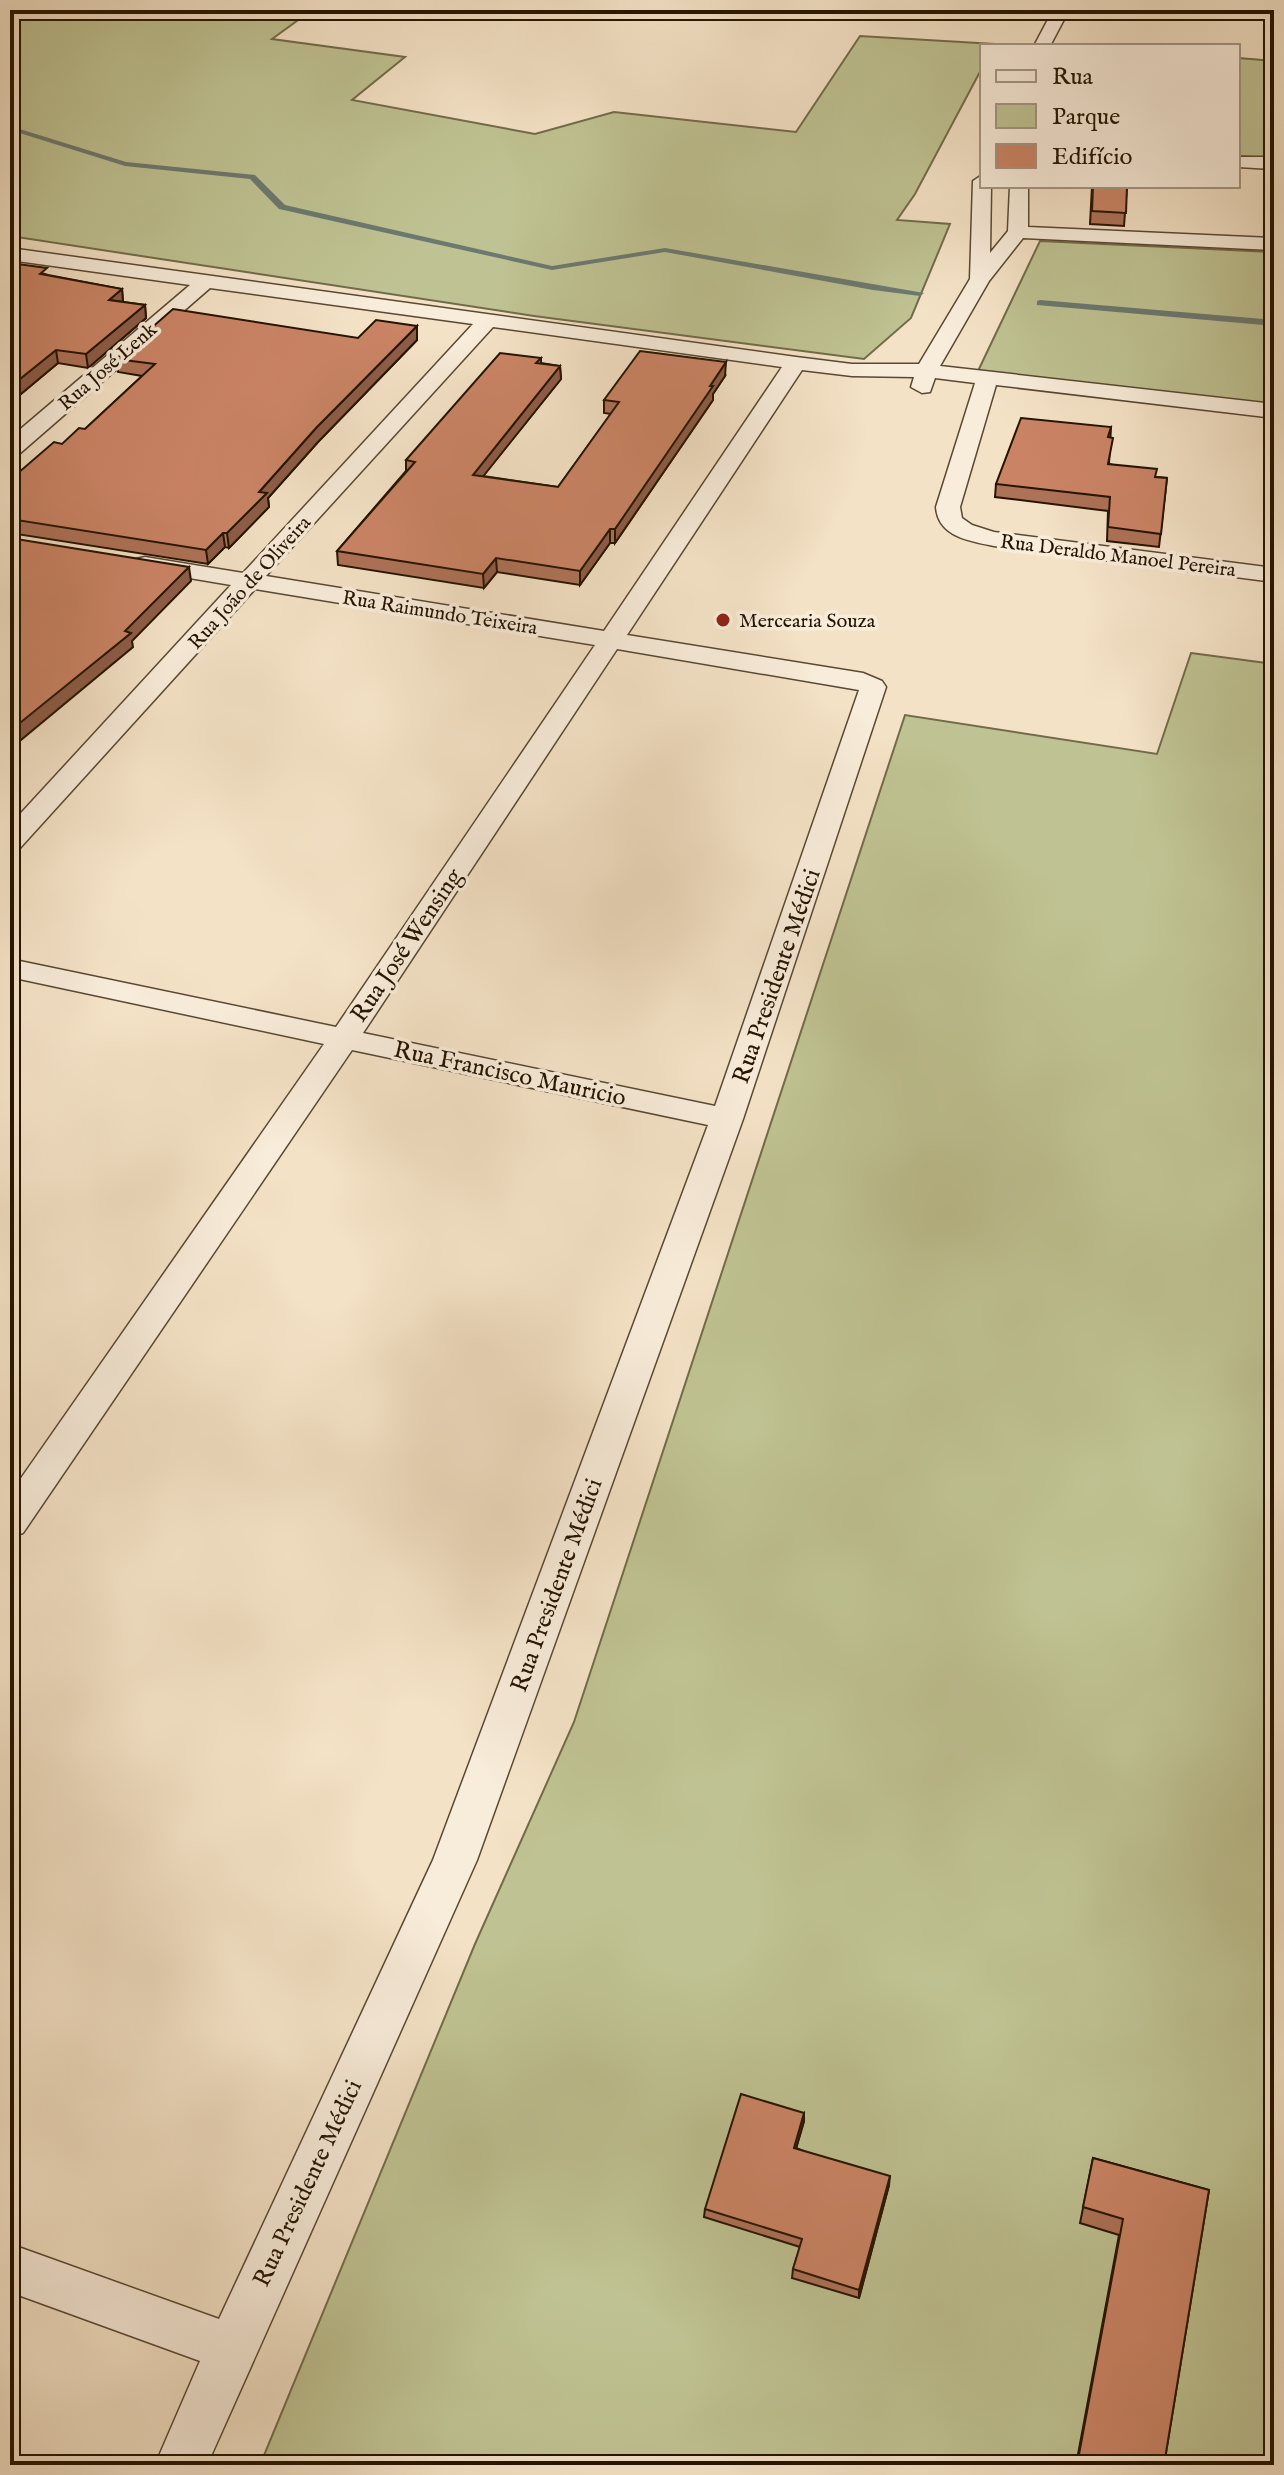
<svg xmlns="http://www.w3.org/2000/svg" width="1284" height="2475" viewBox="0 0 1284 2475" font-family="'IM FELL English',serif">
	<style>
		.green { fill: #bfc292; stroke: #726b49; stroke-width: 2 }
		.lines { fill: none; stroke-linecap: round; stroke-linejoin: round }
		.stream { fill: #6c7970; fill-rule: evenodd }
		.minor-casing { stroke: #594832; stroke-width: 3 }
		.minor { fill: #f8ecda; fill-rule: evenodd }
		.wall { fill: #ae7257; stroke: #251400; stroke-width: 2 }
		.shaded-wall { fill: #8d5c47; stroke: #251400; stroke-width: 2 }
		.building { fill: #ca8465; stroke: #251400; stroke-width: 2 }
		.poi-dot { fill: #8f2418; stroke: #f8ecda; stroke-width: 3 }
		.labels { text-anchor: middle; stroke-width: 7; stroke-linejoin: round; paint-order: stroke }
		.far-street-label { font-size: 20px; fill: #251400; stroke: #f8ecda }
		.far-poi-label { font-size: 20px; fill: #251400; stroke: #f8ecda; text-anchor: start }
		.street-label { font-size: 24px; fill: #251400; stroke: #f8ecda }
	</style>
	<rect width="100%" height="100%" fill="#f4e2c6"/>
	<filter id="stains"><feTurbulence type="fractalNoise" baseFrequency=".0025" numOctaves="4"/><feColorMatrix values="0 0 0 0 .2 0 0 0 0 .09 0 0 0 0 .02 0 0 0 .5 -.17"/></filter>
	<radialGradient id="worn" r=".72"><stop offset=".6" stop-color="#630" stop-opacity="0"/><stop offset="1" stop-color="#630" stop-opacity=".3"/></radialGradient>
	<g class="green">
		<polygon points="10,10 312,10 272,39 405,57 352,100 535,134 614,112 796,132 860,36 995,44 982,46 982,68 915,194 897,220 950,224 911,318 864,359 534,316 10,236"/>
		<polygon points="1238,58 1274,61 1274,158 1238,156"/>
		<polygon points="1040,241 1274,252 1274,405 978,371"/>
		<polygon points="1191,653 1274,664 1274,2465 260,2465 475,1944 574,1722 905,715 1157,754"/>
	</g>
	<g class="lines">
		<g class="stream">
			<polygon points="10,126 126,162 255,175 285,205 552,266 665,248 924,293 920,296 873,290 665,252 552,270 279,209 250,179 125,166 10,130"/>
			<polygon points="1040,300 1274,320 1274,326 1037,305 1037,301"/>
		</g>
		<g class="minor-casing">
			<g id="minor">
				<polygon points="1053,10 1069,10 1050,46 1034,46"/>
				<polygon points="1238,157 1274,157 1274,169 1238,167"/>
				<path d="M982,175V186H991L990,253L1008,231L1010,186H1028V227L1274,238V250L1023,238L989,281L940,366L1274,404V418L996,385L960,507L962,518L972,525L994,532L1274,568V582L994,546C970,541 938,537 936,507L975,383L935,378L930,392L922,393L911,387L914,377L852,376L802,370L627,635L863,673L882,681L886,687L743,1119L477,1860L207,2465H155L200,2361L10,2292V2244L219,2319L433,1860L708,1125L352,1050L23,1533L10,1537V1494L324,1044L10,977V959L336,1027L595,645L255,589L20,848L10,850V825L231,585L136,569L133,564L136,559L145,557L243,573L473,324L210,288L18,455L10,457V438L190,285L10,260V248L796,357L852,364H919L970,279L973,181ZM493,327L782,367L604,631L266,576ZM617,649L859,690L715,1106L363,1033Z"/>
			</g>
		</g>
		<use href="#minor" class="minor"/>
	</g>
	<g class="wall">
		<polygon points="1092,186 1127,186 1124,226 1090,224"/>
		<polygon points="10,263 48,275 122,289 123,302 145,305 146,318 88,368 58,363 10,403"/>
		<polygon points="417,326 417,340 318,442 268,498 269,507 229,548 225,547 208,564 10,533 10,480 85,429 142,376 118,372 116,359 358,338"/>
		<polygon points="541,358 541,363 560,366 561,379 483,476 558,487 611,414 604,413 604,400 725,376 713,394 713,400 615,543 610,543 580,585 497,572 484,588 338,565 337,551 406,471 406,460"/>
		<polygon points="1111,427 1109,464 1156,477 1167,478 1159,547 1107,541 1108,511 995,497 996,484"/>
		<polygon points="804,2113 804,2121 796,2148 889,2185 859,2298 792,2278 793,2269 800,2247 704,2217 705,2209"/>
		<polygon points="1093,2158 1209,2190 1164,2465 1076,2465 1119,2235 1080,2223"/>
	</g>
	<g class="shaded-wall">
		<polygon points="122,289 123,302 109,300"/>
		<polygon points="145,305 146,318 88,368 86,354"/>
		<polygon points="417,326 417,340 318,442 268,498 269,507 229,548 227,533 259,492 316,428"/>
		<polygon points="56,350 58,363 10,403 10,387"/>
		<polygon points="726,362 725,376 713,394 713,400 615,543 615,529"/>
		<polygon points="560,366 561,379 473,489 473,475"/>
		<polygon points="610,529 610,543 580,585 580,571"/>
		<polygon points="223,533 225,547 208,564 206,550"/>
		<polygon points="496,558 497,572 484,588 483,574"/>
		<polygon points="189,567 191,581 132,641 133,647 10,749 10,731"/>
		<polygon points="804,2113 804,2121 794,2156 794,2148"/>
		<polygon points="890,2176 889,2185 859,2298 859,2290"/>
	</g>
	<g class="building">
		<polygon points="1093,186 1127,186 1126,213 1092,211"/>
		<polygon points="10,263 47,268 40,274 122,289 109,300 145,305 86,354 56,350 10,387"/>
		<polygon points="173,309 358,338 376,320 417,326 316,428 259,492 267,493 227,533 223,533 206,550 10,519 10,480 54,442 62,444 79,428 85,429 155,364 116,359"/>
		<polygon points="640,351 726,362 710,386 713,386 615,529 610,529 580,571 496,558 483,574 337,551 415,462 406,460 500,353 541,358 536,363 560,366 473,475 558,487 619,402 604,400"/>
		<polygon points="1021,418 1111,427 1108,437 1113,438 1108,464 1157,469 1155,477 1167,478 1161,534 1108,527 1110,497 996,484"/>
		<polygon points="10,538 189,567 125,631 131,633 10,731"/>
		<polygon points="741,2094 804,2113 794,2148 890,2176 859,2290 793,2269 802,2239 705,2209"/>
		<polygon points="1093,2158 1209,2190 1164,2465 1077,2465 1123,2219 1083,2207"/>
	</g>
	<circle class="poi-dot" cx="723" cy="620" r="8"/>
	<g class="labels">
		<g class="far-street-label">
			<text transform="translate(107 366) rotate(-41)" y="7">Rua José Lenk</text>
			<text transform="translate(1118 555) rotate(7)" y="7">Rua Deraldo Manoel Pereira</text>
			<text transform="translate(249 582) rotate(-48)" y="7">Rua João de Oliveira</text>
			<text transform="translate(440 612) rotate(9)" y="7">Rua Raimundo Teixeira</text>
		</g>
		<g class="far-poi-label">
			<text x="739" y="627">Mercearia Souza</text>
		</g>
		<g class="street-label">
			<text transform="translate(406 945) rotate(-56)" y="8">Rua José Wensing</text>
			<text transform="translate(776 976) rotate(-71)" y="8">Rua Presidente Médici</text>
			<text transform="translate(510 1073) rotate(12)" y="8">Rua Francisco Mauricio</text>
			<text transform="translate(556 1585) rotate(-70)" y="8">Rua Presidente Médici</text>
			<text transform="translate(307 2183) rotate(-65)" y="8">Rua Presidente Médici</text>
		</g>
	</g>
	<rect width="1284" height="2475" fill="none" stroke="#f4e2c6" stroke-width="40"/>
	<rect x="12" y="12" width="1260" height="2451" fill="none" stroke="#251400" stroke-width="4"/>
	<rect x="20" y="20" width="1244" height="2435" fill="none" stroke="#251400" stroke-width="2"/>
	<rect x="980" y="44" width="260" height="144" fill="#f8ecda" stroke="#a49683" stroke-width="2"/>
	<rect x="996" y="70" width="40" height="12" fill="#f8ecda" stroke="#a49683" stroke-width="2"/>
	<text x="1052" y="84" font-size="24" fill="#251400">Rua</text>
	<rect x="996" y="104" width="40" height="24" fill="#bfc292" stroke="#a49683" stroke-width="2"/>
	<text x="1052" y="124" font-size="24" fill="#251400">Parque</text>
	<rect x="996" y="144" width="40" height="24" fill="#ca8465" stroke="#a49683" stroke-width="2"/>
	<text x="1052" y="164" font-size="24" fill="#251400">Edifício</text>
	<rect width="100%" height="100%" filter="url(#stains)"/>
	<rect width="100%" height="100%" fill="url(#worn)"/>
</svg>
